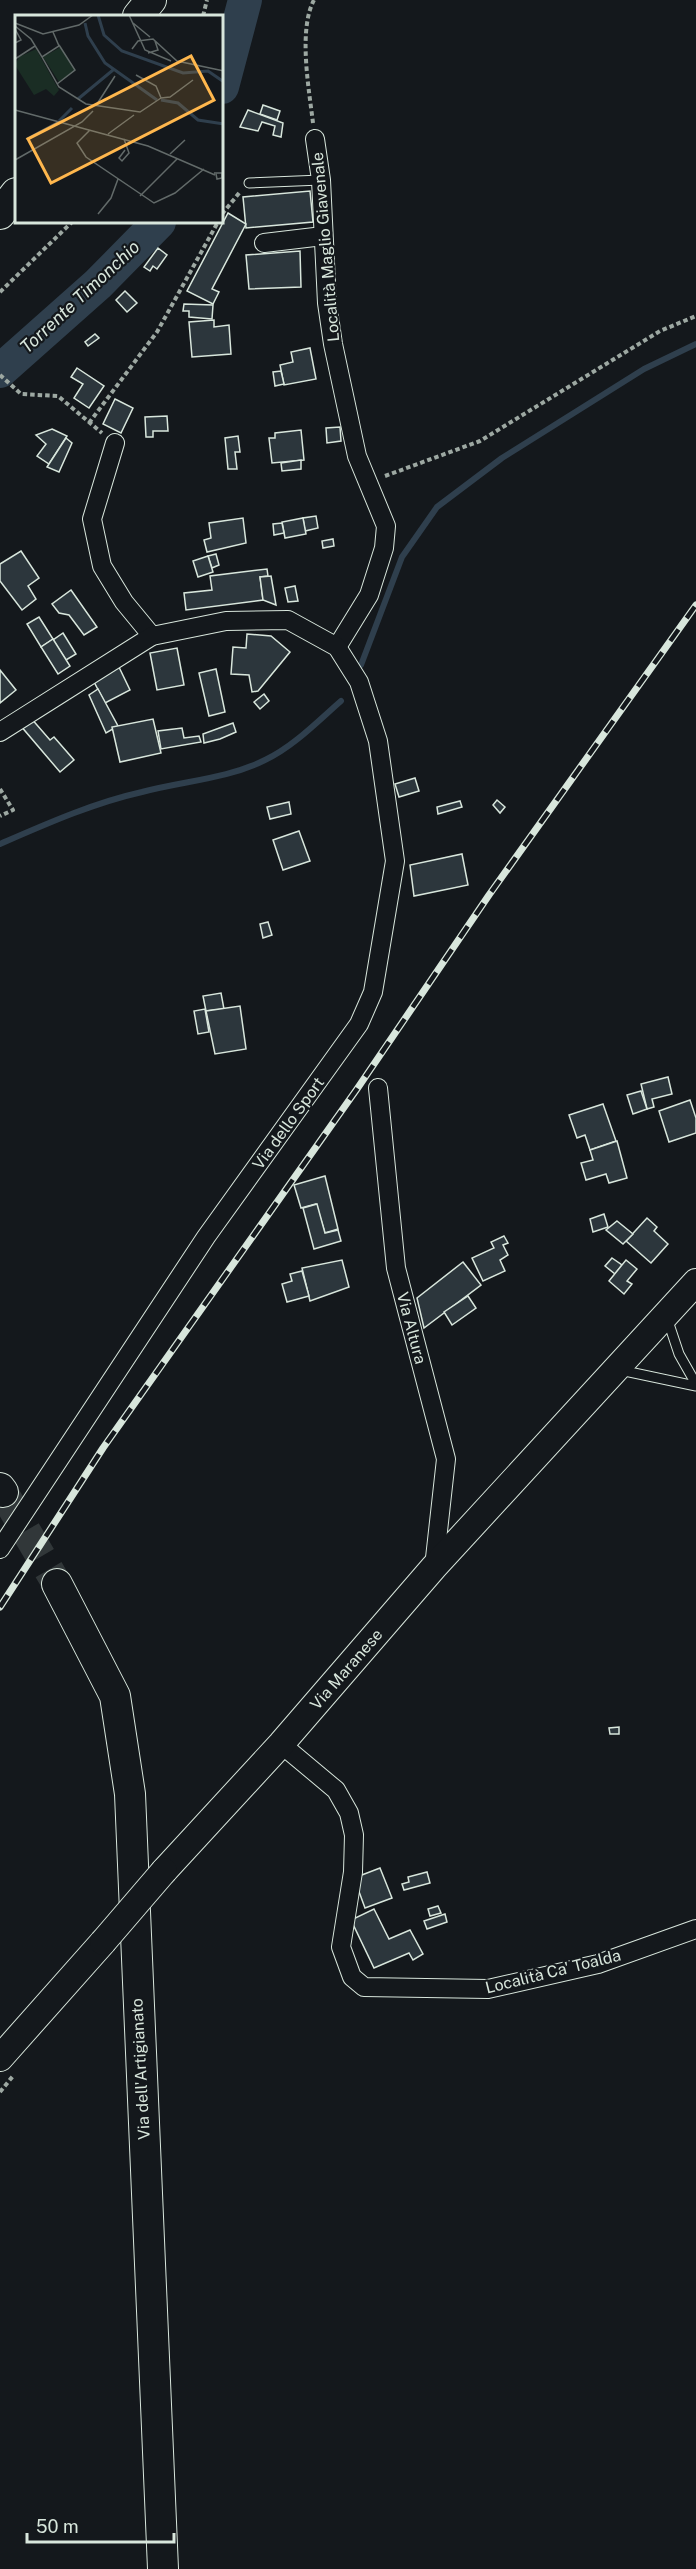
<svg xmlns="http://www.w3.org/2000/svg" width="696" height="2569" viewBox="0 0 696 2569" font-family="'Public Sans',sans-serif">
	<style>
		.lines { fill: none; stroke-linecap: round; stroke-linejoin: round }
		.stream { stroke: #2f3f4d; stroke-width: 6 }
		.river { stroke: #2f3f4d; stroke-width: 34 }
		.building { fill: #2c363c; stroke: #d8e6dc; stroke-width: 1.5 }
		.trunk-tunnel { stroke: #313739; stroke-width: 30; stroke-dasharray: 30 15; stroke-linecap: butt }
		.service-casing { stroke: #d8e6dc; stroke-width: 11 }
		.minor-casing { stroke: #d8e6dc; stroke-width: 20 }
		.secondary-casing { stroke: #d8e6dc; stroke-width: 28 }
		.trunk-casing { stroke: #d8e6dc; stroke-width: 32 }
		.path { stroke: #9da8a2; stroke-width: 4; stroke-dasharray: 4.5 3; stroke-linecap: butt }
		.service { stroke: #14181c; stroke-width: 9 }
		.minor { stroke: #14181c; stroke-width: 18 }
		.secondary { stroke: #14181c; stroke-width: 26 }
		.trunk { stroke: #14181c; stroke-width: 30 }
		.rail-casing { stroke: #d8e6dc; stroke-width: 7 }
		.rail { stroke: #14181c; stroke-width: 4.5; stroke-dasharray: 14; stroke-linecap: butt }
		.secondary-bridge-casing { stroke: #d8e6dc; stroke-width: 28; stroke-linecap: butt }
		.secondary-bridge { stroke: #14181c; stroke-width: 26 }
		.labels { text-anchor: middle; stroke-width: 4.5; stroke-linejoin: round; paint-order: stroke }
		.street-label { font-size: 16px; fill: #d8e6dc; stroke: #14181c }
		.water-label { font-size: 18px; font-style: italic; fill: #d8e6dc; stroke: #14181c }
		.inset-river { fill: none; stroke: #2f3f4d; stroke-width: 3 }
		.inset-road { fill: none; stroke: #626a69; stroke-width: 1.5 }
		.view { fill: #ffb74d; fill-opacity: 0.15; stroke: #ffb74d; stroke-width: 3 }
		.inset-edge { fill: none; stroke: #d8e6dc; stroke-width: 3 }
	</style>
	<rect width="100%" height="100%" fill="#14181c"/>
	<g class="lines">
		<g class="stream">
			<polyline points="361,665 402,557 437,507 502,458 644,369 696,344"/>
			<path d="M0,844C46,824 93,803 142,792C183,781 227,779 265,760C293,747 318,721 341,701"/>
		</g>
		<g class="river">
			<polyline points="222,87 245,0"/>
			<polyline points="0,371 98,284 159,222"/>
		</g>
	</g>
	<g class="building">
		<polygon points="263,105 280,111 277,120 260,114"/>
		<polygon points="248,110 283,123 281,137 273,135 275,126 262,122 258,131 240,127"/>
		<polygon points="310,191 313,222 246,228 243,197"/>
		<polygon points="228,213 246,224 212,289 219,292 213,304 187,291"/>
		<polygon points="158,248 167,255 157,269 153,266 150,271 144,267"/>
		<polygon points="300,251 301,287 249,289 246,255"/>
		<polygon points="125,291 137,303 127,312 116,300"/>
		<polygon points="184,304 213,305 212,319 189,317 189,311 183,311"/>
		<polygon points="214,320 214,327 229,325 231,354 192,357 189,322"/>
		<polygon points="95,334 99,338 88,346 85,342"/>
		<polygon points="310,348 316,379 284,385 280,365 293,362 291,352"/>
		<polygon points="77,368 104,386 89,408 74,398 83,384 71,377"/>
		<polygon points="281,371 284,384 275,386 273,372"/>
		<polygon points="115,399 133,408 121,433 103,424"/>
		<polygon points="167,416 168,431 153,431 153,437 146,437 145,417"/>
		<polygon points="340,427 341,441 327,443 326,428"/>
		<polygon points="52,429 67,436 49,464 37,456 46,444 36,435"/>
		<polygon points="301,430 304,460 272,463 269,438 275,438 275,433"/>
		<polygon points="238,436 240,452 235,452 237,469 228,469 225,438"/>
		<polygon points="66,438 72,443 59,472 47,467"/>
		<polygon points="301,460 301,469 282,471 281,463"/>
		<polygon points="316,516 318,528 305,531 303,518"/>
		<polygon points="243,518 246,543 207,552 204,540 211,538 209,523"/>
		<polygon points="303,518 306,534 285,538 282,522"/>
		<polygon points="282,523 284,533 274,535 273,524"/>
		<polygon points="333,539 334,546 323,548 322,541"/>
		<polygon points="21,551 39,578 28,586 36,599 22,610 0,581 0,564"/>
		<polygon points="216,554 219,565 212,568 208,556"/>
		<polygon points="208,556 213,572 198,577 193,561"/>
		<polygon points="267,569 268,576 260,577 263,600 186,610 184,593 212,590 210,576"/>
		<polygon points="271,576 276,605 263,600 260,577"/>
		<polygon points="295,586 298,601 288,602 285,588"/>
		<polygon points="71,590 97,627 84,635 69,615 59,613 52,604"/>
		<polygon points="39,617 53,639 41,647 27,624"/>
		<polygon points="63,633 76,654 66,660 53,640"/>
		<polygon points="247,634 271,636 290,652 258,691 252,692 249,675 231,674 233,647 246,648"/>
		<polygon points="53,639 70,666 58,674 41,647"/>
		<polygon points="177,648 184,685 157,690 150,653"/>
		<polygon points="117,663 130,690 105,703 91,676"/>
		<polygon points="216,669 225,712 209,716 199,673"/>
		<polygon points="0,670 16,690 0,703"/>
		<polygon points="98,689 118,726 106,733 89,695"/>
		<polygon points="264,694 269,701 260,709 254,702"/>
		<polygon points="30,717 50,740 54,737 74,760 60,772 20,725"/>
		<polygon points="153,719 161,753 120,762 112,727"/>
		<polygon points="233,723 236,732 220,739 204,743 203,734"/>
		<polygon points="182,728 184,738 199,736 201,742 161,749 158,731"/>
		<polygon points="415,778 419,791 399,797 395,784"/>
		<polygon points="497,800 505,807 500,813 493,805"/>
		<polygon points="460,801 462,807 438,814 437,807"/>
		<polygon points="289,802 291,814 270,819 267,807"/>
		<polygon points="299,831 310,861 283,870 273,840"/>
		<polygon points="462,854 468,885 414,896 410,865"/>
		<polygon points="268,922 272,935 263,938 260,924"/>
		<polygon points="221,993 224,1009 206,1011 203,996"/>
		<polygon points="240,1006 246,1049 215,1054 206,1011"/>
		<polygon points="205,1009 209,1032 198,1034 194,1011"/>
		<polygon points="668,1077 672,1094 652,1099 654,1107 647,1109 641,1084"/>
		<polygon points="641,1091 647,1109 633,1114 627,1095"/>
		<polygon points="690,1100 696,1118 696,1133 669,1142 659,1111"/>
		<polygon points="603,1104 616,1141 590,1150 585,1135 577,1138 569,1115"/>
		<polygon points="617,1141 627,1178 609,1183 606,1174 586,1180 581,1163 593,1160 590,1150"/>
		<polygon points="325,1176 338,1229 325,1233 316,1204 301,1208 294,1185"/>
		<polygon points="317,1204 325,1233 338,1230 341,1241 314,1249 303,1208"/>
		<polygon points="604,1214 608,1227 593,1232 590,1219"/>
		<polygon points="647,1218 657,1227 654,1231 668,1244 651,1263 626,1241"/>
		<polygon points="617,1221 633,1234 623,1244 606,1230"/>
		<polygon points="504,1236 508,1243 503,1245 508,1255 500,1260 505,1271 483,1281 472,1258 494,1248 491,1242"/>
		<polygon points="612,1258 622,1265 615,1274 605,1266"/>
		<polygon points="342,1260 349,1287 310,1301 302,1268"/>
		<polygon points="626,1260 637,1269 627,1281 632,1284 624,1294 609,1281"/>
		<polygon points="463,1262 481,1285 424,1328 417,1298"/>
		<polygon points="302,1271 309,1296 287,1302 282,1284 292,1281 290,1274"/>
		<polygon points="468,1296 476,1308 452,1325 444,1312"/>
		<polygon points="619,1727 619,1734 610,1734 609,1728"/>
		<polygon points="380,1868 392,1898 365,1908 354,1878"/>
		<polygon points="427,1872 430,1883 404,1890 402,1884 409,1882 408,1877"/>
		<polygon points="438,1906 441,1913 430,1916 428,1909"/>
		<polygon points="374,1909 389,1939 410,1930 423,1954 413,1960 409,1953 374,1968 351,1920"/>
		<polygon points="445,1914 447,1922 427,1929 424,1921"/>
	</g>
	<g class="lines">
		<polyline class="trunk-tunnel" points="3,1492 57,1584"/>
		<g class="service-casing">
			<g id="service">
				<polyline points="249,183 321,180"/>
				<polyline points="667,1318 679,1354 696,1384"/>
				<polyline points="620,1370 696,1386"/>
			</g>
		</g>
		<g class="minor-casing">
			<g id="minor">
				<polyline points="315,139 321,180 327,303 333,344 357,456 386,526 384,548 369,595 337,647"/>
				<polyline points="264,243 323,236"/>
				<polyline points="115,443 92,519 102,566 124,602 152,636"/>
				<polyline points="0,732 152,636 226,621 288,620 337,647 359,682 378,741 395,861 373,992 359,1024 206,1237 0,1549"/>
				<polyline points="378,1088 396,1268 446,1459 434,1567"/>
				<polyline points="281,1744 336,1790 349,1813 354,1835 353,1872 341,1947 352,1977 364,1987 488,1989 598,1964 696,1929"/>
			</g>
		</g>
		<g class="secondary-casing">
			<g id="secondary">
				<polyline points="164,1871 281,1744 434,1567 696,1282"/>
				<polyline points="0,2058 103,1942"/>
			</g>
		</g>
		<g class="trunk-casing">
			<g id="trunk">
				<polyline points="138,16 151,0"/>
				<polyline points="0,214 16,193"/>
				<polyline points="0,1488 3,1492"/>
				<polyline points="57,1584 115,1696 130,1794 163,2569"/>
			</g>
		</g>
		<g class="path">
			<polyline points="203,16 207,0"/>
			<path d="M313,123C309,89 298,30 314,0"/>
			<polyline points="222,214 240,192"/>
			<polyline points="0,292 72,222"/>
			<polyline points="0,375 21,394 58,396 102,433"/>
			<polyline points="89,423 157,332 218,222"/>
			<polyline points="385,476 480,441 660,331 696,316"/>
			<polyline points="0,789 13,810 0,816"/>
			<polyline points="0,2092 13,2076"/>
		</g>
		<use href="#service" class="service"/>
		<use href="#minor" class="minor"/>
		<use href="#secondary" class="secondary"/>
		<use href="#trunk" class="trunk"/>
		<g class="rail-casing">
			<polyline id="rail" points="0,1607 103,1448 357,1089 489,895 696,605"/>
		</g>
		<use href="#rail" class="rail"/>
		<g class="secondary-bridge-casing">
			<polyline id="secondary-bridge" points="103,1942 164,1871"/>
		</g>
		<use href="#secondary-bridge" class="secondary-bridge"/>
	</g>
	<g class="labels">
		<g class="street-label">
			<text transform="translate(325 247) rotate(-95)" y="6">Località Maglio Giavenale</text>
			<text transform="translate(288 1123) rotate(-54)" y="6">Via dello Sport</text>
			<text transform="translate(412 1328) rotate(75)" y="6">Via Altura</text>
			<text transform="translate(346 1669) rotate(-49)" y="6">Via Maranese</text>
			<text transform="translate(553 1971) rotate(-14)" y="6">Località Ca' Toalda</text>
			<text transform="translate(140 2069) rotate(-93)" y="6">Via dell'Artigianato</text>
		</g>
		<g class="water-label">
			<text transform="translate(80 297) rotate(-43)" y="6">Torrente Timonchio</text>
		</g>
	</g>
	<g transform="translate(15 15)">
		<rect width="208" height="208" fill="#14181c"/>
		<path d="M46,32L60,55L44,67L28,42ZM21,34L44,75L39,81L31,74L19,80L0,50L4,42Z" fill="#1a2d24"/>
		<path class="inset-river" d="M83,0L89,20L107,36L168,58L193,56L209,67M70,8L73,21L90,48L142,85M63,84L98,55M146,85L163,88L183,105L209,109M44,106L57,93"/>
		<path class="inset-road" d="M114,0L130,35L156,46M0,8L28,19L64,10L78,0M118,8L135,22M0,11L16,24L27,42L44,31L38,17M0,14L6,25L0,28M117,34L123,26L138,24L162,46L209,56M133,38L143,35L140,26M27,42L44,72L71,89L125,97L146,83M0,44L20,31M121,60L141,71L146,83M42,69L60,55L44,30M146,83L155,82L178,65M82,89L100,61M0,95L133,131L200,160M75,115L62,128L71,142L139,188L160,178L189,154M93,119L119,100M11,124L43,107M109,124L114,138L107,146L104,143L110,135M155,139L170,125M0,145L67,107L78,96M199,158H207V163L202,164L201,159M125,181L162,144M83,199L96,183L103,164"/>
		<path class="view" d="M176,41L199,85L36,168L13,124Z"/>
		<rect width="208" height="208" class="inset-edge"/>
	</g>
	<path d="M27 2533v9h147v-9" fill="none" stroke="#d8e6dc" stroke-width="3"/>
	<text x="36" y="2533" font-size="18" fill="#d8e6dc" stroke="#14181c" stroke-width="4.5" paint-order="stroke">50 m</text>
</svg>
